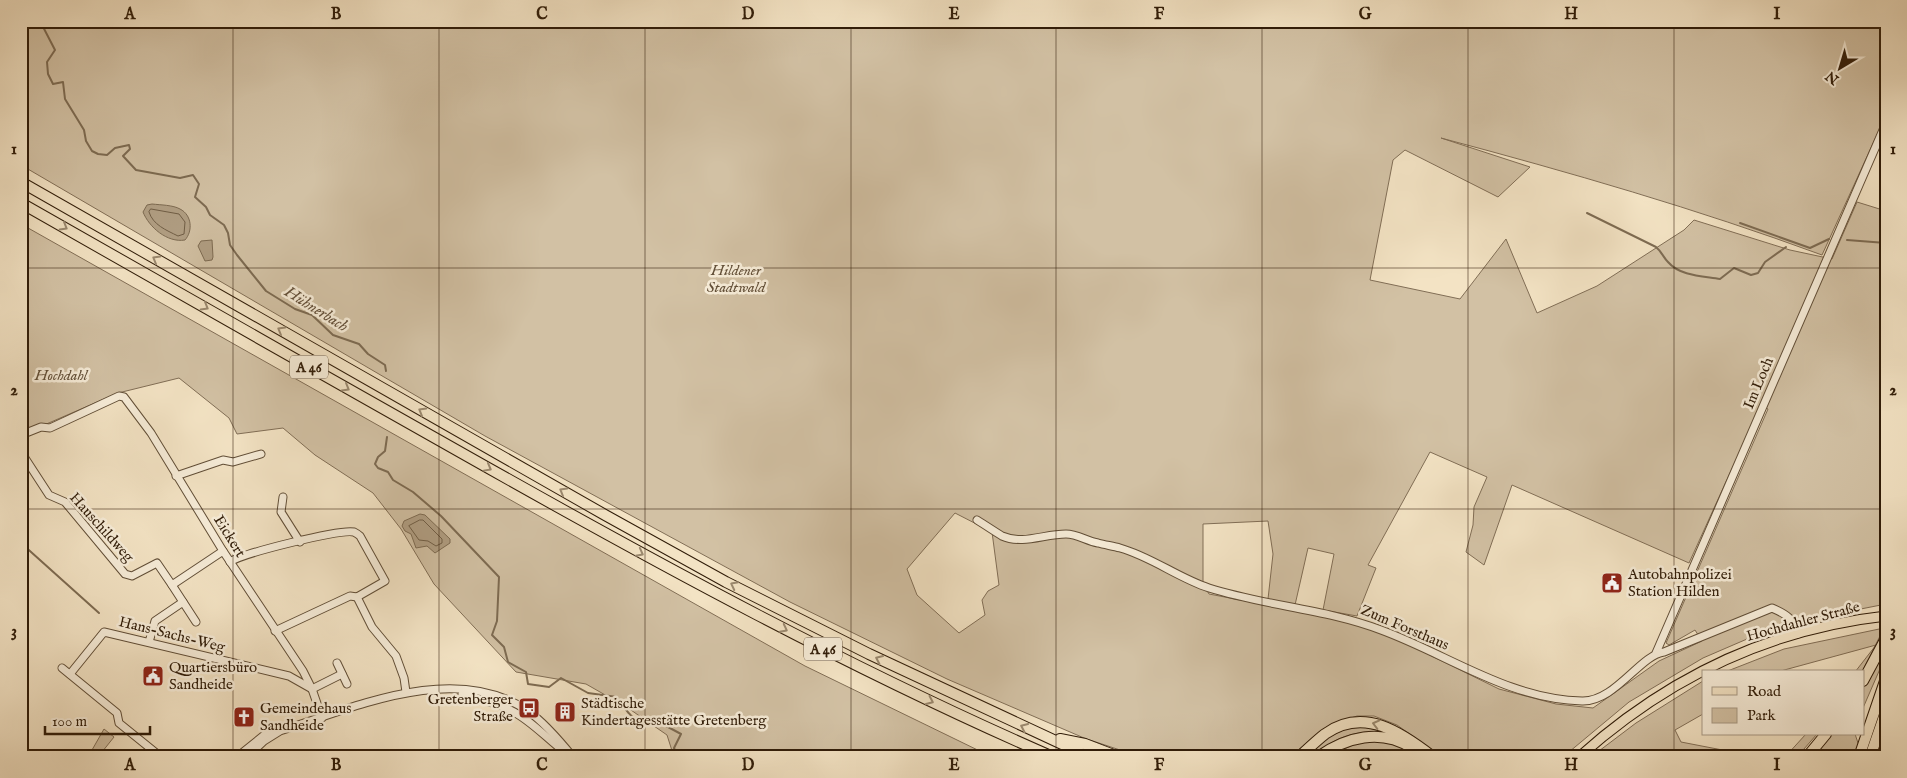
<svg xmlns="http://www.w3.org/2000/svg" width="1907" height="778" viewBox="0 0 1907 778" font-family="'IM FELL English',serif">
	<style>
		.green { fill: #d2c1a4; stroke: #816e56; fill-rule: evenodd }
		.water { fill: #b19f84; stroke: #7d6b52 }
		.lines { fill: none; stroke-linecap: round; stroke-linejoin: round }
		.shore { stroke: #705e46; stroke-width: 1 }
		.stream { stroke: #7d6b52; stroke-width: 2 }
		.minor-casing { stroke: #614e37; stroke-width: 9 }
		.major-casing { stroke: #301c08; stroke-width: 11 }
		.highway-casing { stroke: #301c08; stroke-width: 12 }
		.minor { stroke: #f7edd9; stroke-width: 7 }
		.major { stroke: #f3e3c4; stroke-width: 9 }
		.highway { stroke: #f3e3c4; stroke-width: 10 }
		.oneway { stroke: #9b896f }
		.grid { fill: none; stroke: #301c08; stroke-width: 1; stroke-opacity: 0.55 }
		.labels { text-anchor: middle; stroke-width: 5; stroke-linejoin: round; paint-order: stroke }
		.shield { fill: #f7edd9; stroke: #6c5b47; stroke-width: 1 }
		.shield-label { font-size: 14px; font-weight: bold; fill: #301c08 }
		.park-label { font-size: 15px; font-style: italic; fill: #614e37; stroke: #f7edd9 }
		.street-label { font-size: 15px; fill: #301c08; stroke: #f7edd9 }
		.poi-label { font-size: 15px; fill: #301c08; stroke: #f7edd9; text-anchor: start }
		.water-label { font-size: 16px; font-style: italic; fill: #64503a; stroke: #f7edd9 }
		.neatline { fill: none; stroke: #301c08; stroke-width: 2 }
		.grid-label { font-size: 16px; text-anchor: middle; font-weight: bold; fill: #301c08 }
	</style>
	<rect width="100%" height="100%" fill="#f3e3c4"/>
	<filter id="stains"><feTurbulence type="fractalNoise" baseFrequency=".004" numOctaves="4"/><feColorMatrix values="0 0 0 0 .2 0 0 0 0 .09 0 0 0 0 .02 0 0 0 .5 -.17"/></filter>
	<radialGradient id="worn" r=".72"><stop offset=".6" stop-color="#630" stop-opacity="0"/><stop offset="1" stop-color="#630" stop-opacity=".3"/></radialGradient>
	<g class="green">
		<path d="M21,21H1886V115L1822,255C1697,209 1569,172 1441,138L1530,167L1498,197L1405,150L1393,160L1370,280L1460,299L1506,239L1537,313L1597,286L1684,230L1694,220L1790,250L1832,259L1857,202L1886,211V604L1805,620L1754,636L1703,658L1629,702L1563,757H1442L1397,725L1374,716H1357L1330,725L1313,737L1291,757H1141L1084,738L947,679L790,602L485,436L21,165ZM1761,405L1768,409L1666,643L1669,645L1695,630L1702,641L1659,661L1593,708L1556,704L1499,689L1397,639L1355,622L1209,594L1203,583V524L1268,521L1273,554L1268,599L1295,605L1308,548L1334,554L1323,610L1357,616L1376,568L1368,565L1430,452L1487,477L1474,507L1473,525L1466,552L1484,565L1512,485L1689,563ZM955,513L992,532L999,585L988,591L982,600L985,615L959,633L917,595L907,569Z"/>
		<polygon points="21,224 805,666 992,757 674,757 667,735 628,708 586,684 516,672 434,584 401,529 373,493 315,455 283,428 237,434 229,418 179,378 118,393 21,435"/>
		<polygon points="1884,628 1862,672 1855,672 1876,645 1777,672 1725,672 1784,649"/>
		<polygon points="1886,650 1886,655 1863,708 1863,688"/>
		<polygon points="1703,681 1703,714 1675,730 1681,742 1738,753 1742,757 1591,757 1636,723"/>
		<path d="M1358,725L1387,733C1367,730 1348,733 1331,743C1321,749 1315,757 1304,757C1321,741 1336,731 1358,725Z"/>
		<polygon points="104,729 114,737 98,757 88,757"/>
		<polygon points="1806,734 1817,734 1797,757 1785,757"/>
		<polygon points="1831,734 1855,734 1859,746 1855,757 1814,757"/>
		<polygon points="1378,740 1400,746 1416,757 1327,757 1355,744"/>
	</g>
	<g class="water">
		<path d="M152,204C161,205 173,205 180,209C192,215 193,231 185,240C167,243 149,227 143,212L147,205Z"/>
		<polygon points="212,240 213,257 212,260 205,261 198,246 201,241"/>
		<polygon points="420,514 425,515 450,539 450,543 435,553 427,546 416,548 411,534 405,531 402,526 404,521"/>
	</g>
	<g class="lines">
		<g class="shore">
			<path d="M151,209L179,214L185,222L184,234L178,236C166,230 153,225 149,212Z"/>
			<polygon points="420,520 423,520 442,539 442,543 436,546 428,541 419,540 409,526"/>
		</g>
		<g class="stream">
			<polyline points="40,21 55,50 47,62 48,74 53,84 63,82 65,99 84,130 86,141 92,151 98,154 107,155 115,148 129,145 130,149 123,156 136,170 180,178 193,175 199,184 195,197 206,207 210,215 224,225 228,233 230,245 237,255 266,291 295,309 312,315 333,335 359,344 368,354 385,365 386,371"/>
			<path d="M1587,213L1656,247C1662,252 1663,257 1668,262C1680,276 1702,276 1720,279L1734,268L1751,275L1758,273L1765,262L1786,247"/>
			<polyline points="1740,223 1810,248 1829,239"/>
			<polyline points="1847,240 1886,243"/>
			<path d="M387,437L385,451L378,457L375,464L378,468L388,472L393,480L413,492L441,516L499,577L497,621L492,635L504,647L508,662L526,672L528,684L549,687L561,678L588,693L617,697C629,714 633,725 655,720L681,734L674,748L678,757"/>
			<polyline points="21,543 99,613"/>
		</g>
		<g class="minor-casing">
			<g id="minor">
				<polyline points="21,435 41,427 50,428 119,396 124,397 151,433 223,551 303,671 312,689 322,718"/>
				<polyline points="21,452 49,495 65,502 125,574 132,576 157,563 172,585 223,551"/>
				<polyline points="176,476 223,460 233,462 261,454"/>
				<polyline points="283,497 281,512 300,542"/>
				<path d="M977,520C985,525 994,531 1002,536C1023,545 1044,534 1066,534C1077,534 1087,541 1098,543C1105,545 1113,546 1120,548C1152,557 1178,578 1209,588C1266,606 1326,609 1381,630C1449,655 1508,699 1582,701C1615,702 1640,655 1664,652L1772,608C1786,614 1794,619 1798,634"/>
				<path d="M230,562C243,553 340,529 354,532C356,533 358,534 360,536L385,581L357,597L350,596L275,631"/>
				<polyline points="172,585 196,622"/>
				<polyline points="357,597 372,627 396,656 404,678 406,692"/>
				<polyline points="149,642 155,621 183,602"/>
				<polyline points="1656,653 1886,123"/>
				<polyline points="337,663 347,684"/>
				<polyline points="62,668 117,713 119,723 161,757"/>
				<polyline points="70,674 104,632 289,676 312,689 342,674"/>
				<path d="M462,694C478,699 494,702 510,710C531,720 547,739 566,753"/>
				<path d="M237,757L268,732L283,730C355,707 456,661 528,711C545,723 560,741 573,757"/>
				<polyline points="247,757 264,741 280,731"/>
			</g>
		</g>
		<g class="major-casing">
			<path id="major" d="M1579,757C1667,678 1767,629 1886,616"/>
		</g>
		<g class="highway-casing">
			<g id="highway">
				<polyline points="21,182 605,515 726,582 869,654 1090,757"/>
				<path d="M21,203C170,288 318,372 467,456C658,564 851,669 1053,757"/>
				<polyline points="1863,681 1886,638"/>
				<polyline points="1060,739 1085,744 1119,757"/>
				<path d="M1299,757C1308,749 1316,741 1325,734C1364,706 1402,733 1433,757"/>
				<path d="M1318,757C1346,737 1381,728 1412,748"/>
				<polyline points="1807,757 1826,734"/>
				<polyline points="1859,757 1886,678"/>
				<polyline points="1870,757 1886,711"/>
			</g>
		</g>
		<use href="#minor" class="minor"/>
		<use href="#major" class="major"/>
		<use href="#highway" class="highway"/>
	</g>
	<defs><path id="oneway-chevron" d="M-2-3.5L2.5 0L-2 3.5" fill="none" stroke-width="1.6" stroke-linecap="round" stroke-linejoin="round" transform="scale(1.25)"/></defs>
	<g class="oneway">
		<use href="#oneway-chevron" transform="translate(64 227) rotate(30)"/>
		<use href="#oneway-chevron" transform="translate(156 259) rotate(-150)"/>
		<use href="#oneway-chevron" transform="translate(205 307) rotate(30)"/>
		<use href="#oneway-chevron" transform="translate(281 330) rotate(-150)"/>
		<use href="#oneway-chevron" transform="translate(346 388) rotate(30)"/>
		<use href="#oneway-chevron" transform="translate(422 411) rotate(-150)"/>
		<use href="#oneway-chevron" transform="translate(488 468) rotate(29)"/>
		<use href="#oneway-chevron" transform="translate(563 491) rotate(-150)"/>
		<use href="#oneway-chevron" transform="translate(640 553) rotate(28)"/>
		<use href="#oneway-chevron" transform="translate(734 585) rotate(-153)"/>
		<use href="#oneway-chevron" transform="translate(784 629) rotate(27)"/>
		<use href="#oneway-chevron" transform="translate(879 659) rotate(-155)"/>
		<use href="#oneway-chevron" transform="translate(930 701) rotate(25)"/>
		<use href="#oneway-chevron" transform="translate(1376 724) rotate(-166)"/>
		<use href="#oneway-chevron" transform="translate(1024 727) rotate(-155)"/>
	</g>
	<path class="grid" d="M233,21V757M439,21V757M645,21V757M851,21V757M1056,21V757M1262,21V757M1468,21V757M1674,21V757M21,268H1886M21,509H1886"/>
	<defs>
		<g id="civic-square" transform="scale(1.125)"><rect x="-9" y="-9" width="18" height="18" rx="4" fill="#8f2418" stroke="#f7edd9"/><path d="M-.6-6.5H3V-4.5H.6V-3L4-1V1h2V6H-6V1h2V-1L-.6-3ZM-1.2 2.5V6h2.4V2.5Z" fill="#fff"/></g>
		<g id="bus-square" transform="scale(1.125)"><rect x="-9" y="-9" width="18" height="18" rx="4" fill="#8f2418" stroke="#f7edd9"/><path d="M-5-6H5V4H4V6H2V4H-2V6H-4V4H-5ZM-3.5-4V0h7V-4ZM-3.5 1.2v1.5H-2V1.2ZM2 1.2v1.5H3.5V1.2Z" fill="#fff"/></g>
		<g id="building-square" transform="scale(1.125)"><rect x="-9" y="-9" width="18" height="18" rx="4" fill="#8f2418" stroke="#f7edd9"/><path d="M-4-6H4V6H1V3H-1V6H-4ZM-2.5-4.3h1.7v1.8h-1.7ZM.8-4.3h1.7v1.8H.8ZM-2.5-1h1.7V.8h-1.7ZM.8-1h1.7V.8H.8Z" fill="#fff"/></g>
		<g id="church-square" transform="scale(1.125)"><rect x="-9" y="-9" width="18" height="18" rx="4" fill="#8f2418" stroke="#f7edd9"/><path d="M-1.2-6h2.4v3.5h3.3v2.4h-3.3V6h-2.4V-.1h-3.3v-2.4h3.3Z" fill="#fff"/></g>
	</defs>
	<g fill-rule="evenodd">
		<use href="#civic-square" x="1612" y="583"/>
		<use href="#civic-square" x="153" y="676"/>
		<use href="#bus-square" x="529" y="708"/>
		<use href="#building-square" x="565" y="712"/>
		<use href="#church-square" x="244" y="717"/>
	</g>
	<g class="labels">
		<g class="shield">
			<rect x="290" y="355.5" width="38" height="23" rx="4"/>
			<rect x="804" y="637.5" width="38" height="23" rx="4"/>
		</g>
		<g class="shield-label">
			<text x="309" y="372">A 46</text>
			<text x="823" y="654">A 46</text>
		</g>
		<g class="park-label">
			<text x="736" y="275">Hildener<tspan x="736" dy="17">Stadtwald</tspan></text>
			<text x="61" y="380">Hochdahl</text>
		</g>
		<g class="street-label">
			<text transform="translate(1758 383) rotate(-67)" y="5">Im Loch</text>
			<text transform="translate(102 527) rotate(48)" y="5">Hauschildweg</text>
			<text transform="translate(230 536) rotate(58)" y="5">Eickert</text>
			<text transform="translate(1803 621) rotate(-15)" y="5">Hochdahler Straße</text>
			<text transform="translate(1405 627) rotate(23)" y="5">Zum Forsthaus</text>
			<text transform="translate(172 634) rotate(14)" y="5">Hans-Sachs-Weg</text>
		</g>
		<g class="poi-label">
			<text x="1628" y="579">Autobahnpolizei<tspan x="1628" dy="17">Station Hilden</tspan></text>
			<text x="169" y="672">Quartiersbüro<tspan x="169" dy="17">Sandheide</tspan></text>
			<text x="513" y="704" text-anchor="end">Gretenberger<tspan x="513" dy="17">Straße</tspan></text>
			<text x="581" y="708">Städtische<tspan x="581" dy="17">Kindertagesstätte Gretenberg</tspan></text>
			<text x="260" y="713">Gemeindehaus<tspan x="260" dy="17">Sandheide</tspan></text>
		</g>
		<g class="water-label">
			<text transform="translate(317 308) rotate(32)" y="6">Hühnerbach</text>
		</g>
	</g>
	<rect width="1907" height="778" fill="none" stroke="#f3e3c4" stroke-width="55"/>
	<rect x="1702" y="670" width="162" height="65" fill="#f7edd9" stroke="#a79985"/>
	<rect x="1712" y="687" width="25" height="8" fill="#f3e3c4" stroke="#a79985"/>
	<text x="1747" y="696" font-size="15" fill="#301c08">Road</text>
	<rect x="1712" y="708" width="25" height="15" fill="#d2c1a4" stroke="#a79985"/>
	<text x="1747" y="720" font-size="15" fill="#301c08">Park</text>
	<g transform="translate(1840 68) rotate(218)" stroke="#f7edd9" stroke-width="4" paint-order="stroke">
	<path d="M0-4L9 19L0 12L-9 19Z" fill="#301c08"/>
	<text y="-8" font-size="14" font-weight="bold" text-anchor="middle" fill="#301c08">N</text>
	</g>
	<path d="M45 726v8h105v-8" fill="none" stroke="#301c08" stroke-width="2.5"/>
	<text x="52" y="726" font-size="15" fill="#301c08" stroke="#f7edd9" stroke-width="4" paint-order="stroke">100 m</text>
	<rect x="28" y="28" width="1852" height="722" class="neatline"/>
	<g class="grid-label">
		<text x="130" y="19">A</text>
		<text x="336" y="19">B</text>
		<text x="542" y="19">C</text>
		<text x="748" y="19">D</text>
		<text x="954" y="19">E</text>
		<text x="1159" y="19">F</text>
		<text x="1365" y="19">G</text>
		<text x="1571" y="19">H</text>
		<text x="1777" y="19">I</text>
		<text x="14" y="154">1</text>
		<text x="1893" y="154">1</text>
		<text x="14" y="395">2</text>
		<text x="1893" y="395">2</text>
		<text x="14" y="636">3</text>
		<text x="1893" y="636">3</text>
		<text x="130" y="770">A</text>
		<text x="336" y="770">B</text>
		<text x="542" y="770">C</text>
		<text x="748" y="770">D</text>
		<text x="954" y="770">E</text>
		<text x="1159" y="770">F</text>
		<text x="1365" y="770">G</text>
		<text x="1571" y="770">H</text>
		<text x="1777" y="770">I</text>
	</g>
	<rect width="100%" height="100%" filter="url(#stains)"/>
	<rect width="100%" height="100%" fill="url(#worn)"/>
</svg>
